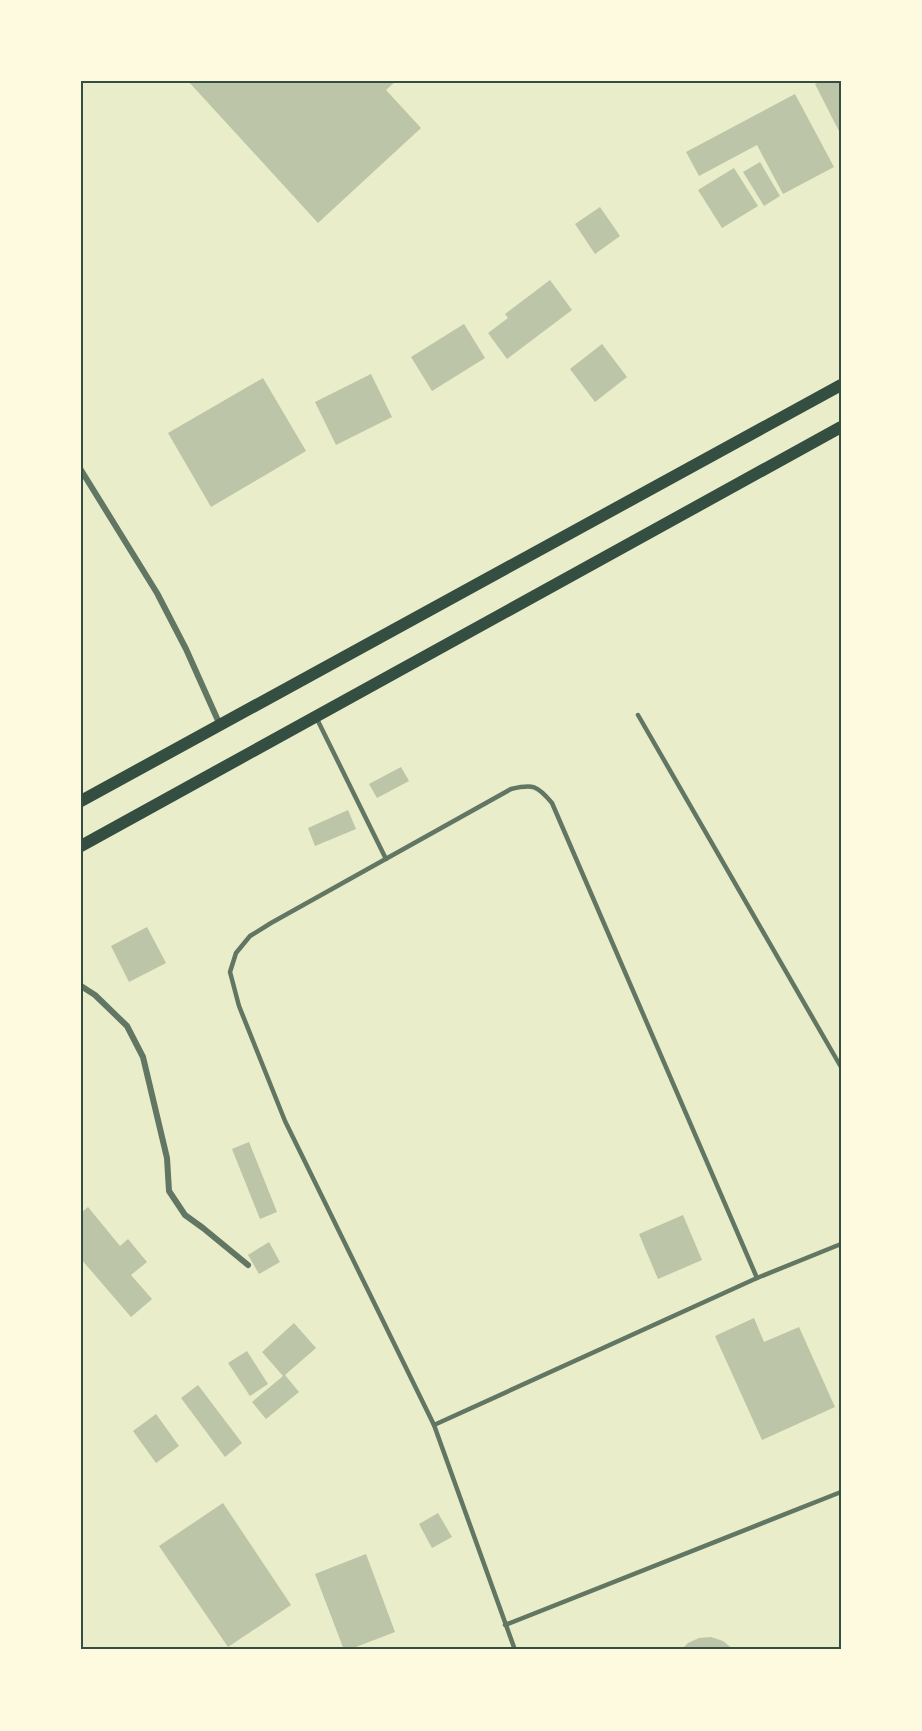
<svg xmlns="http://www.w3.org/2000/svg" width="922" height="1731" viewBox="0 0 922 1731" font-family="Poppins,sans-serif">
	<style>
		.building { fill: #bcc5a7 }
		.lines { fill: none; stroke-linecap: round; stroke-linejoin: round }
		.service { stroke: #617663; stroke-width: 4.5 }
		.minor { stroke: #617663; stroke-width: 6 }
		.secondary { stroke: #344e41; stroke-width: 12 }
		.neatline { fill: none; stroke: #344e41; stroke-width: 2 }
	</style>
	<rect width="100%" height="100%" fill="#e9edc9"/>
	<g class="building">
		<polygon points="188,81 396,81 386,90 421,128 318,223"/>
		<polygon points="821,81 841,81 841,135 815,84"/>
		<polygon points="795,94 834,167 783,194 757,145 699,176 686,152"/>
		<polygon points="760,162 780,196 764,206 743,172"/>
		<polygon points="734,168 758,206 722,228 698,190"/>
		<polygon points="600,207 620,236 595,254 575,224"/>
		<polygon points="550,280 572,310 507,359 488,333 508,318 505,314"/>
		<polygon points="464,324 485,358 432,391 411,357"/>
		<polygon points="602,344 627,377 595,402 570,369"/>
		<polygon points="371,374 392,417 336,445 315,402"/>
		<polygon points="263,378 306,451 211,507 168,433"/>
		<polygon points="401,767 409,781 377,798 369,784"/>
		<polygon points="348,810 356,829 315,846 308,828"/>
		<polygon points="147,927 166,963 129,982 111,946"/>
		<polygon points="249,1142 277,1212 260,1219 232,1149"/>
		<polygon points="88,1207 120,1246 128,1239 147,1262 131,1275 152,1299 131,1317 81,1259 81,1213"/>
		<polygon points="683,1215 702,1260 658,1279 639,1234"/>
		<polygon points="269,1242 280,1262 259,1274 248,1255"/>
		<polygon points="754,1318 764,1342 799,1327 835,1407 762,1440 715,1336"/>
		<polygon points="294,1323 316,1348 285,1375 299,1392 266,1419 252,1402 283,1376 262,1352"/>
		<polygon points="247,1351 268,1384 250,1396 228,1363"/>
		<polygon points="198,1385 242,1443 225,1457 181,1398"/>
		<polygon points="156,1414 179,1446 156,1463 133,1431"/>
		<polygon points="223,1503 291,1605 228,1647 159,1546"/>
		<polygon points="438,1513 452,1537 432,1548 419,1524"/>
		<polygon points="366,1554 395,1632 348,1650 344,1650 315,1574"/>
		<polygon points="711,1637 723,1641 734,1650 681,1650 688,1643 699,1638"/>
	</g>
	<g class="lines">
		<g class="service">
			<polyline points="638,715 841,1067"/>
			<polyline points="316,717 386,859"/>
			<polyline points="434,1425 757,1278 841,1244"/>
			<polyline points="505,1625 841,1492"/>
			<path d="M515,1650L434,1425L285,1121L239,1006L230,972L236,953L250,936L271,923L511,789C533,784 537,785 552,803L757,1278"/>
		</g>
		<g class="minor">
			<polyline points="81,470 157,593 186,649 220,725"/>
			<polyline points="81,986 95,995 127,1026 143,1057 167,1158 169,1191 185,1215 203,1228 248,1265"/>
		</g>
		<g class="secondary">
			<polyline points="81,801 841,385"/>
			<polyline points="81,846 841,427"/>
		</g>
	</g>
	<rect width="922" height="1731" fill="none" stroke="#fefae0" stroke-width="165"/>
	<rect x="82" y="82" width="758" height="1566" class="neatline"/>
</svg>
